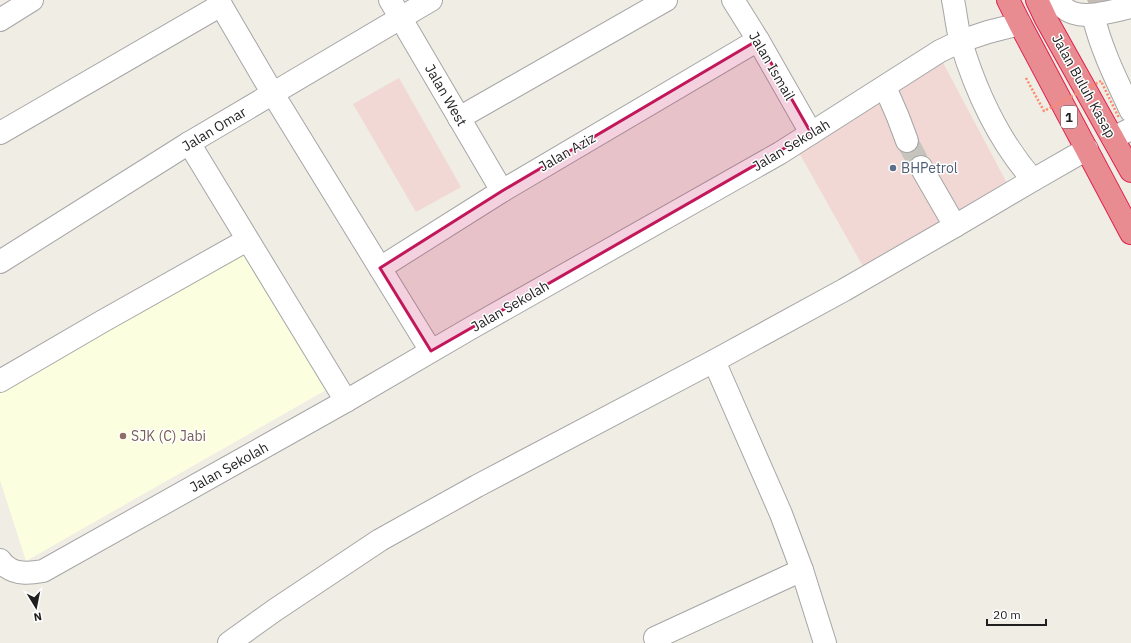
<svg xmlns="http://www.w3.org/2000/svg" width="1131" height="643" viewBox="0 0 1131 643" font-family="'IBM Plex Sans',sans-serif">
	<style>
		.commercial { fill: #f1d8d4 }
		.education { fill: #fbffdf }
		.building { fill: #c5bdb4 }
		.lines { fill: none; stroke-linecap: round; stroke-linejoin: round }
		.minor-tunnel { stroke: #c6c4bd; stroke-width: 22; stroke-dasharray: 22 11; stroke-linecap: butt }
		.minor-casing { stroke: #a6a6a6; stroke-width: 24 }
		.highway-casing { stroke: #de224d; stroke-width: 24 }
		.minor { stroke: #fff; stroke-width: 22 }
		.highway { stroke: #e88c92; stroke-width: 22 }
		.path-bridge { stroke: #fc896a; stroke-width: 2.5; stroke-dasharray: 2 2; stroke-linecap: butt }
		.marked { fill: #c2185b; fill-opacity: 0.2; stroke: #c2185b; stroke-width: 3; stroke-linejoin: round }
		.service-dot { fill: #5c6f8a; stroke: #fff; stroke-width: 1.5 }
		.education-dot { fill: #8d6e63; stroke: #fff; stroke-width: 1.5 }
		.labels { text-anchor: middle; stroke-width: 3; stroke-linejoin: round; paint-order: stroke }
		.shield { fill: #fff; stroke: #626262; stroke-width: 1 }
		.shield-label { font-size: 13px; font-weight: bold; fill: #1f1f1f }
		.street-label { font-size: 14px; fill: #1f1f1f; stroke: #fff }
		.service-label { font-size: 14px; fill: #4e5e75; stroke: #fff; text-anchor: start }
		.education-label { font-size: 14px; fill: #785e54; stroke: #fff; text-anchor: start }
	</style>
	<rect width="100%" height="100%" fill="#f0ede5"/>
	<g class="commercial">
		<polygon points="941,59 1009,187 865,270 797,149"/>
		<polygon points="399,78 461,187 416,212 353,104"/>
	</g>
	<polygon class="education" points="244,250 326,390 26,561 0,480 0,392"/>
	<polygon class="building" points="1087,0 1115,0 1107,4 1089,4"/>
	<g class="lines">
		<polyline class="minor-tunnel" points="907,141 921,167"/>
		<g class="minor-casing">
			<g id="minor">
				<polyline points="218,0 273,94 431,351"/>
				<polyline points="390,0 502,191"/>
				<polyline points="733,0 758,40 811,133"/>
				<path d="M953,0C956,14 957,29 961,42C976,92 999,141 1033,180"/>
				<path d="M1058,0C1060,2 1062,6 1064,8C1080,22 1112,11 1131,7"/>
				<path d="M1093,15C1101,49 1116,79 1131,111"/>
				<polyline points="0,20 32,0"/>
				<polyline points="885,87 898,117 907,141"/>
				<polyline points="459,118 666,0"/>
				<polyline points="0,133 221,5"/>
				<polyline points="1113,138 1131,129"/>
				<polyline points="189,143 346,401"/>
				<polyline points="921,167 955,226"/>
				<polyline points="0,262 189,143 431,0"/>
				<polyline points="380,268 502,191 758,40"/>
				<polyline points="714,361 781,514 802,570 825,643"/>
				<polyline points="0,381 103,321 247,240"/>
				<path d="M0,560C2,562 4,566 7,567C17,575 32,573 43,571L346,401L471,328L780,153L940,51L961,41L988,32L1020,24"/>
				<polyline points="655,638 802,570"/>
				<polyline points="229,643 275,610 380,540 477,486 714,361 844,290 955,226 1033,180 1087,149"/>
			</g>
		</g>
		<g class="highway-casing">
			<g id="highway">
				<polyline points="1008,0 1020,24 1131,233"/>
				<polyline points="1037,0 1046,19 1131,171"/>
			</g>
		</g>
		<use href="#minor" class="minor"/>
		<use href="#highway" class="highway"/>
		<polyline class="path-bridge" points="1026,78 1044,111 1101,81 1119,118"/>
	</g>
	<path class="marked" d="M758,40L811,133L431,351L380,268L502,191Z"/>
	<circle class="service-dot" cx="893" cy="168" r="4"/>
	<circle class="education-dot" cx="123" cy="436" r="4"/>
	<g class="labels">
		<rect class="shield" x="1061" y="106" width="16" height="22" rx="3"/>
		<g class="shield-label">
			<text x="1069" y="122">1</text>
		</g>
		<g class="street-label">
			<text transform="translate(772 66) rotate(60)" y="5">Jalan Ismail</text>
			<text transform="translate(1084 86) rotate(61)" y="5">Jalan Buluh Kasap</text>
			<text transform="translate(446 95) rotate(60)" y="5">Jalan West</text>
			<text transform="translate(214 129) rotate(-31)" y="5">Jalan Omar</text>
			<text transform="translate(791 145) rotate(-31)" y="5">Jalan Sekolah</text>
			<text transform="translate(567 152) rotate(-30)" y="5">Jalan Aziz</text>
			<text transform="translate(510 306) rotate(-30)" y="5">Jalan Sekolah</text>
			<text transform="translate(229 467) rotate(-29)" y="5">Jalan Sekolah</text>
		</g>
		<g class="service-label">
			<text x="901" y="173">BHPetrol</text>
		</g>
		<g class="education-label">
			<text x="131" y="441">SJK (C) Jabi</text>
		</g>
	</g>
	<g transform="translate(36 607) rotate(170)" stroke="#ffffff" stroke-width="3" paint-order="stroke">
	<path d="M0-3L7 15L0 10L-7 15Z" fill="#1f1f1f"/>
	<text y="-6" font-size="11" font-weight="bold" text-anchor="middle" fill="#1f1f1f">N</text>
	</g>
	<path d="M987 619v6h59v-6" fill="none" stroke="#1f1f1f" stroke-width="2"/>
	<text x="993" y="619" font-size="12" fill="#1f1f1f" stroke="#ffffff" stroke-width="3" paint-order="stroke">20 m</text>
</svg>
